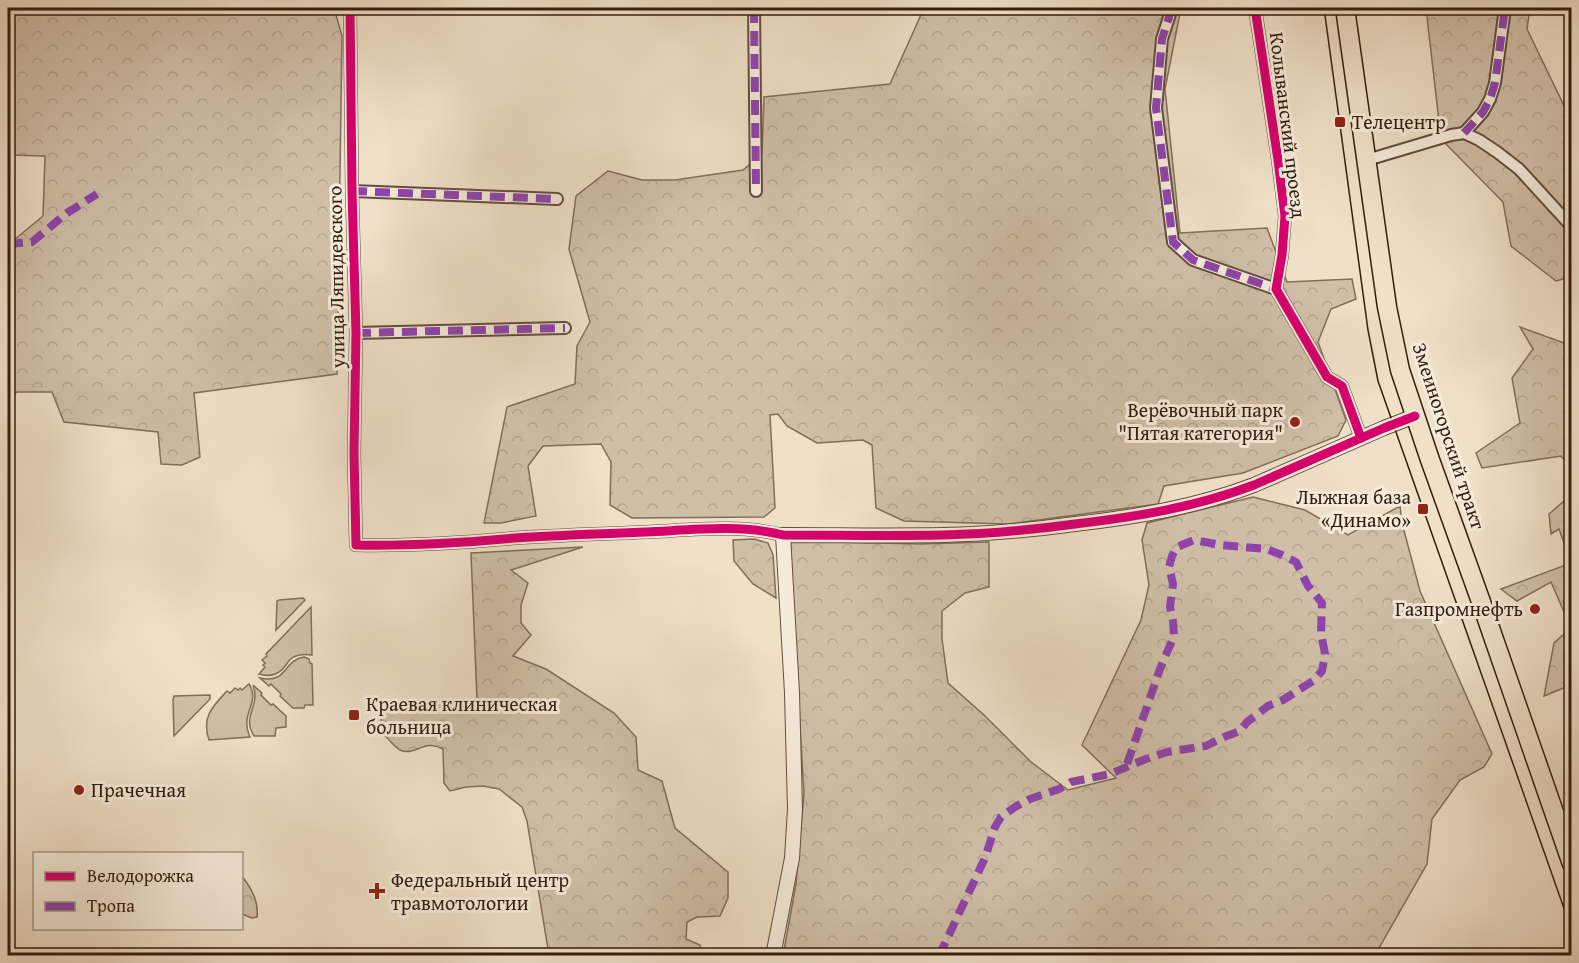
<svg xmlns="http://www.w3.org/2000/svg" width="1579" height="963" viewBox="0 0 1579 963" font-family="'Gentium Book Plus',serif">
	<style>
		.grass { fill: #cfbfa8; stroke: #816e5a; stroke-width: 1.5 }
		.forest { fill: url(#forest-crowns); stroke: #816e5a; stroke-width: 1.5 }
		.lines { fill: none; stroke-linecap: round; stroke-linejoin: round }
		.minor-casing { stroke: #624e3c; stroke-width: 14 }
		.tertiary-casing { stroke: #624e3c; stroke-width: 16 }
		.trunk-casing { stroke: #331d0d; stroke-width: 21 }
		.minor { stroke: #f5ebdb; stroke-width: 10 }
		.tertiary { stroke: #f5ebdb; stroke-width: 14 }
		.trunk { stroke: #efe0c8; stroke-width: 18 }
		.tram { stroke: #331d0d; stroke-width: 1.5 }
		.quiet { stroke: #8e44ad; stroke-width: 8; stroke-dasharray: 15 8; stroke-linecap: butt }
		.cycleway-casing { stroke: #f5ebdb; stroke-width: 13 }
		.cycleway { stroke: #d6006c; stroke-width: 9 }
		.poi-dot { fill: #8f2418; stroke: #f5ebdb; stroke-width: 2 }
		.labels { text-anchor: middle; stroke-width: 6; stroke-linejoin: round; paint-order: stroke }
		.poi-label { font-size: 20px; fill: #331d0d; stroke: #f5ebdb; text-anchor: start }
		.street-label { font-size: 20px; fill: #331d0d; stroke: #f5ebdb }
	</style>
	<defs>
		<pattern id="forest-crowns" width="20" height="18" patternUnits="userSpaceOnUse" patternTransform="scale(1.5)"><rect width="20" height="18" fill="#cfbfa8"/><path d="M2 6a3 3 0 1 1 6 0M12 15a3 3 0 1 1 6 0" fill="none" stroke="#b2a48f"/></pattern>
	</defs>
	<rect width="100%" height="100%" fill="#efe0c8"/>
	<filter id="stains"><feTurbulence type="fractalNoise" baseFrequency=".00333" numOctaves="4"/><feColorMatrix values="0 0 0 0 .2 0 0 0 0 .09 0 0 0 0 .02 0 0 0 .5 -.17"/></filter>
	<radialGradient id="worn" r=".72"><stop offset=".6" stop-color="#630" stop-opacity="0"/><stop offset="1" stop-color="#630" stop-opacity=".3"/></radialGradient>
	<g class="grass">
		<polygon points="303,598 305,600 276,630 277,601 279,600"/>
		<path d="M311,607L312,655C305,654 298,654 292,658C288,661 289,661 286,665C279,675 269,677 259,674L265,667L263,665L265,663L262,660L267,656L266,654Z"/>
		<path d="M304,657L309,659L310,663L312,664L313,705H305L304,708H293L280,696L281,694L271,684L269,686L260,678C288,684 283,660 304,657Z"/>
		<path d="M249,684C261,704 239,712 250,737L209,740C201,717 213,706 227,691L230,693L235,688L238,690L240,688L242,690Z"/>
		<path d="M253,685L262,693L261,695L271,705L273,704L286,716V727L276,728L275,736H254C241,715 261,707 253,685Z"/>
		<polygon points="210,695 210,699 174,736 173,700 174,696"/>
	</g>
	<g class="forest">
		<polygon points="8,8 334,8 342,36 337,374 194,393 200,457 182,465 161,464 158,432 64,422 52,392 17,392 8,399 8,245 43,216 45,156 8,155"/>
		<polygon points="924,8 1181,8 1165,89 1180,233 1267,228 1287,282 1352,279 1356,299 1331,309 1318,342 1346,420 1338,436 1243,473 1164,486 1158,504 1008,524 904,521 876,508 872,445 863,440 817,443 787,426 778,414 770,415 775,508 764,517 632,518 610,505 611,462 601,444 543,446 528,466 536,516 501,523 484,523 507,407 575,384 577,346 590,322 569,249 576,196 608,171 642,180 675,180 743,170 762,154 764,97 890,84"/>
		<polygon points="1426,8 1530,8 1527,29 1568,114 1571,117 1571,277 1556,281 1511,246 1503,202 1441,139"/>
		<polygon points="1520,327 1564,343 1569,331 1571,334 1571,468 1561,456 1482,468 1476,453 1520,423 1512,378 1533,349"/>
		<polygon points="1571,495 1571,563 1559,529 1551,534 1549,514"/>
		<polygon points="1253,497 1305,510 1348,535 1400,506 1402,523 1420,591 1492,754 1484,767 1460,780 1432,819 1427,864 1375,955 783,956 796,884 804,793 789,543 798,541 919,544 989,542 989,587 965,593 942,611 942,639 948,683 984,715 1031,762 1068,790 1116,778 1082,745 1141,620 1149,585 1142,540 1147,523"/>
		<polygon points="754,539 768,543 773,555 776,598 753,584 734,561 733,540"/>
		<path d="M583,547L511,570L528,583L521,605V623L531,635L513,656L546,669L614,713L636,737L638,770L662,781L675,828L728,872V898L720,916L697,917L687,922L686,939L700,945V955H549L527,821L522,807L499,789L483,786L466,787L450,791L444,783L443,749C424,738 415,757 400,750C394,747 387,737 382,732L381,720L387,702L477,699L471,553Z"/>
		<polygon points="1571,563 1571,685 1544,696 1554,643 1571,628 1551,582 1517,601 1501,589"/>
		<path d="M242,876C251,888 259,901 257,917L252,918L242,914Z"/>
	</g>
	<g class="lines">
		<g class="minor-casing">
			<g id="minor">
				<path d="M350,8L352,191L356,333L354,453L356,545C410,546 461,543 515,538C558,535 603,534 647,532C690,530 740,524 783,535"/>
				<polyline points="754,8 756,191"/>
				<polyline points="1172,8 1162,39 1156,108 1173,242 1193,260 1276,289"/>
				<polyline points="1255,8 1278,160 1285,216 1282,255 1276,289 1327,377 1342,386 1361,438"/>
				<polyline points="1464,133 1483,112 1490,99 1495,83 1505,8"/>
				<polyline points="1367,160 1451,135 1464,133 1479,140 1497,152 1519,169 1572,227"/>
				<polyline points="352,191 557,199"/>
				<polyline points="356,333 565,328"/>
			</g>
		</g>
		<g class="tertiary-casing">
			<path id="tertiary" d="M773,956L792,858L795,809L792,693L783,535C836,535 889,536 943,535C987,534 1031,530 1075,524C1136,517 1196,507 1254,485L1384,428L1415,416"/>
		</g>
		<g class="trunk-casing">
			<polyline id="trunk" points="1345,8 1387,307 1400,370 1429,457 1480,599 1572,864"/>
		</g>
		<use href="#minor" class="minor"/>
		<use href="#tertiary" class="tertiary"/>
		<use href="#trunk" class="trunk"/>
		<polyline class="tram" points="1324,8 1368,330 1378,381 1572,931"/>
		<g class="quiet">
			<polyline points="754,8 756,191"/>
			<polyline points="1172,8 1162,39 1156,108 1173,242 1193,260 1276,289"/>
			<polyline points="1464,133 1483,112 1490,99 1495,83 1505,8"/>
			<polyline points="352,191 557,199"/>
			<polyline points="8,244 32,242 67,213 97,194"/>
			<polyline points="356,333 565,328"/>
			<polyline points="939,956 985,858 995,827 1001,817 1015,807 1030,799 1059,789 1071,782 1110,774 1146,759 1167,752 1206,746 1224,737 1240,731 1247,722 1268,706 1283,700 1313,681 1322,671 1325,654 1321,633 1322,603 1308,586 1296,562 1282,555 1266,549 1221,545 1194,540 1177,547 1172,556 1169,567 1173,584 1170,607 1173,621 1174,636 1160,669 1126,767"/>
		</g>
		<g class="cycleway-casing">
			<g id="cycleway">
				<path d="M350,8L352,191L356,333L354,453L356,545C410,546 461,543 515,538C558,535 603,534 647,532C690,530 740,524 783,535C836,535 889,536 943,535C987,534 1031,530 1075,524C1136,517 1196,507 1254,485L1384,428L1415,416"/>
				<polyline points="1255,8 1278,160 1285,216 1282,255 1276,289 1327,377 1342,386 1361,438"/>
			</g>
		</g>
		<use href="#cycleway" class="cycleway"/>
	</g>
	<g class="poi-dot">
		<rect x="1334" y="116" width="12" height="12" rx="3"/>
		<circle cx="1295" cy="422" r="6"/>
		<rect x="1417" y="503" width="12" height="12" rx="3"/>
		<circle cx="1535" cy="609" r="6"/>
		<rect x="348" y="709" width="12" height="12" rx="3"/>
		<circle cx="79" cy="790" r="6"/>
		<path d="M374 882h6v6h6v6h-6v6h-6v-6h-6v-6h6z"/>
	</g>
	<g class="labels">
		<g class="poi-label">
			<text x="1352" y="129">Телецентр</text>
			<text x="1283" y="417" text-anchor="end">Верёвочный парк<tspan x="1283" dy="23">"Пятая категория"</tspan></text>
			<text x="1411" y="504" text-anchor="end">Лыжная база<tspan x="1411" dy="23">«Динамо»</tspan></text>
			<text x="1523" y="616" text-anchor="end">Газпромнефть</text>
			<text x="366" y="711">Краевая клиническая<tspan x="366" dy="23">больница</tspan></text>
			<text x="91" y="797">Прачечная</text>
			<text x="391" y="887">Федеральный центр<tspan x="391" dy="23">травмотологии</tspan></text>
		</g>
		<g class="street-label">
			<text transform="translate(1288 125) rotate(83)" y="7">Колыванский проезд</text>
			<text transform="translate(336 277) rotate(-91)" y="7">улица Ляпидевского</text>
			<text transform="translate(1449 436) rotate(72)" y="7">Змеиногорский тракт</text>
		</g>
	</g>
	<rect width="1579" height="963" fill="none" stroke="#efe0c8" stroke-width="30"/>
	<rect x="9" y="9" width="1561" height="945" fill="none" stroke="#331d0d" stroke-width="3"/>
	<rect x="15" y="15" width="1549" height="933" fill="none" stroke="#331d0d" stroke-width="1.5"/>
	<rect x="33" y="852" width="210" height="78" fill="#f5ebdb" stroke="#a79989" stroke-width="1.5"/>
	<rect x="45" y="872" width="30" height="9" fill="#d6006c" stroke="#a79989" stroke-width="1.5"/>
	<text x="87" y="882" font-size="18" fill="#331d0d">Велодорожка</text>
	<rect x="45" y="902" width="30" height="9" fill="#8e44ad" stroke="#a79989" stroke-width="1.5"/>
	<text x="87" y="912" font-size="18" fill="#331d0d">Тропа</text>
	<rect width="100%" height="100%" filter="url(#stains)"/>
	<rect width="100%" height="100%" fill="url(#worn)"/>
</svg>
